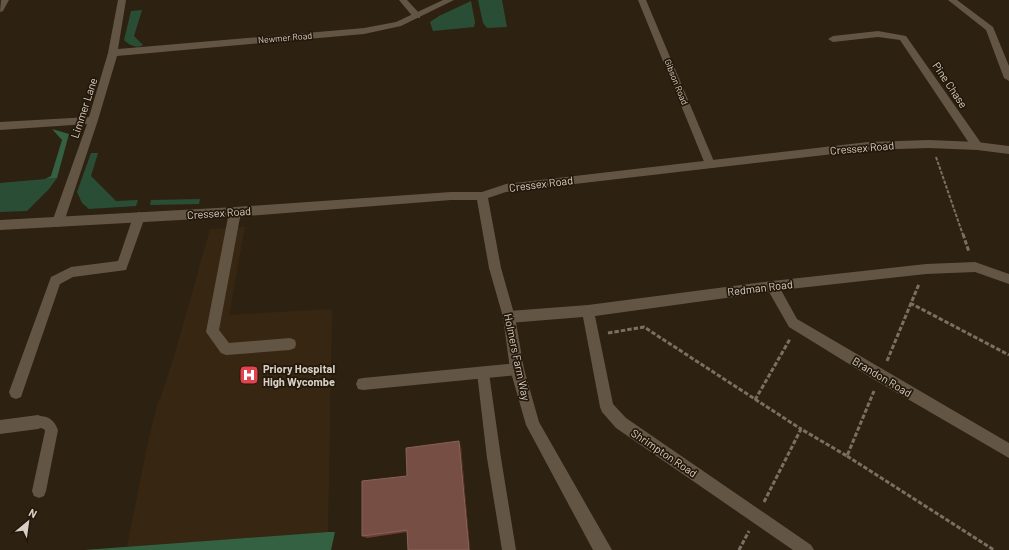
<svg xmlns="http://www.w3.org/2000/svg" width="1009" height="550" viewBox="0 0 1009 550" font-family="Barlow,sans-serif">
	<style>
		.built { fill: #372712 }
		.green { fill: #2a4e35 }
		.forest { fill: #336141 }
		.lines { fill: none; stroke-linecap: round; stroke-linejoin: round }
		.path-far1 { stroke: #796f63; stroke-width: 2; stroke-dasharray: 3.5 1.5; stroke-linecap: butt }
		.path { stroke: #796f63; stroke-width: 3; stroke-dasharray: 4.5 2; stroke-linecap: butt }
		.service { fill: #635544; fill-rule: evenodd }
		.minor { fill: #635544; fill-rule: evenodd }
		.tertiary { fill: #635544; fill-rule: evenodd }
		.wall { fill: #6b3e33 }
		.shaded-wall { fill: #4d2c1f }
		.building { fill: #774e43; stroke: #866258 }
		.labels { text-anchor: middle; stroke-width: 3.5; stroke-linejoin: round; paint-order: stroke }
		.far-street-label { font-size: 9px; fill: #d8d0c7; stroke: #231809 }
		.street-label { font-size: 11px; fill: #d8d0c7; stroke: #231809 }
		.poi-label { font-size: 11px; font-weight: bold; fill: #d8d0c7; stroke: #231809; text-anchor: start }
	</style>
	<rect width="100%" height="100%" fill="#2d2112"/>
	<polygon class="built" points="245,227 229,315 332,309 328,532 127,547 148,442 158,401 160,400 176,350 210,229"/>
	<g class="green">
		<polygon points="478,0 502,0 507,27 487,28 483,23"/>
		<polygon points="471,1 475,22 474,27 433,31 430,22 439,16"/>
		<path d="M142,10L134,36L143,45C137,49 129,45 124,40L131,11Z"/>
		<polygon points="91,153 98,153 91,176 116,201 138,200 136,206 89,209 82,203 77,192"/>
		<polygon points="57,178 49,189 27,211 0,212 0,183"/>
		<polygon points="200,199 199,204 150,205 151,200"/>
	</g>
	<g class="forest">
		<polygon points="52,129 69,134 57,178 45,179 51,176 62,140"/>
		<polygon points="328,532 335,532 331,550 84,550"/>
	</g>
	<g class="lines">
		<polyline class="path-far1" points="936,157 963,235"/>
		<g class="path">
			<polyline points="963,234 969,252"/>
			<polyline points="910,303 1009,355"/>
			<polyline points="608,333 644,327 801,429"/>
			<polyline points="887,361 919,284"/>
			<polyline points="755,400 790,339"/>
			<polyline points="847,456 994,550"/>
			<polyline points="764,502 801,429 847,456 874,391"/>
			<polyline points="739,550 749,531"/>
		</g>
		<g class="service">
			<polygon points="399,0 407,0 420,14 420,18 414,18"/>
			<polygon points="483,367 487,369 489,373 501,458 516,550 502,550 487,458 477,373 479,369"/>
			<path d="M38,416C49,416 54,420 58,430L46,491L44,496L39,498L34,496L32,491L45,431L44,429L34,426L32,422L34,418Z"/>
		</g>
		<g class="minor">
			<polygon points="1,0 9,0 3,11 0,12"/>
			<polygon points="118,0 126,0 118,49 364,28 396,22 443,0 454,0 401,26 364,34 117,56 98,120 64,222 62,225 58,227 54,225 52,222 87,124 0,130 0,122 89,117 108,53"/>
			<polygon points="638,0 646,0 715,164 714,167 706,167 705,164"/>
			<polygon points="948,0 957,0 993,27 1009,66 1009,81 1004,78 986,30"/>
			<polygon points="878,31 906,36 981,143 982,146 981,149 973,149 900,40 878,37 833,42 828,39 833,36"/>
			<polygon points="235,207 239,209 241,212 219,330 229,343 290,338 295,340 296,344 295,348 290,350 226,355 221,353 206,332 229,212 231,209"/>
			<polygon points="139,212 143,214 145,217 126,270 73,277 60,284 21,397 16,399 11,397 9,392 51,277 71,267 118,261 133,217 135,214"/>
			<polygon points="975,262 1009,274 1009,284 975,272 926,274 781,290 797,319 1009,443 1009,458 875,380 789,327 769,292 595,316 613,404 626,418 811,545 814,550 793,550 616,428 602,412 600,407 583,317 509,323 505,321 503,317 505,313 509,311 588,305 772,281 926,264"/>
			<polygon points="517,363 522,365 524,369 522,373 517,375 363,390 358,389 356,384 358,379 363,378"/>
			<polygon points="38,415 43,417 45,422 43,427 38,429 0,434 0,420"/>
		</g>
		<polygon class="tertiary" points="929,140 977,142 1009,146 1009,154 977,150 929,148 868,150 506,192 488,198 501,268 515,317 524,369 539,422 612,550 593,550 526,425 510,369 503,317 489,268 477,200 451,200 235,217 0,230 0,220 235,207 451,192 482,192 506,184 868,142"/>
	</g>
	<polygon class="wall" points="461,446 470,550 408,550 407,532 367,538 362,536 407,476"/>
	<polygon class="shaded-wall" points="459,441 461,446 470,550 469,550"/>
	<polygon class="building" points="459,441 469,550 408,550 407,530 362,536 362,481 407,476 406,448"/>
	<defs>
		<g id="hospital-square" transform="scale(1)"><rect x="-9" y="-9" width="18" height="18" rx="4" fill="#e0444e" stroke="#231809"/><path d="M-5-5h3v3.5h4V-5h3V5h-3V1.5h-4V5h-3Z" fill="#fff"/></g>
	</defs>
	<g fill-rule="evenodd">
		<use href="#hospital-square" x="249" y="375"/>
	</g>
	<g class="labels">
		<g class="far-street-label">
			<text transform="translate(285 38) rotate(-5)" y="3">Newmer Road</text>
			<text transform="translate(676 82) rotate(68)" y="3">Gibson Road</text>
		</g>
		<g class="street-label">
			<text transform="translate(950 85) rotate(56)" y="4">Pine Chase</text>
			<text transform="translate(84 108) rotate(-72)" y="4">Limmer Lane</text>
			<text transform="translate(862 148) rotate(-5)" y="4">Cressex Road</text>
			<text transform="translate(541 184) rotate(-7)" y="4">Cressex Road</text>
			<text transform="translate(219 213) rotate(-4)" y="4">Cressex Road</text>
			<text transform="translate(760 288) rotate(-7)" y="4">Redman Road</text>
			<text transform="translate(517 357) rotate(78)" y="4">Holmers Farm Way</text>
			<text transform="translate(882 377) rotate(31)" y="4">Brandon Road</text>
			<text transform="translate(664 453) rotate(34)" y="4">Shrimpton Road</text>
		</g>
		<g class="poi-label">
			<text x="263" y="373">Priory Hospital<tspan x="263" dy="13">High Wycombe</tspan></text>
		</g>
	</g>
	<g transform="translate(28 522) rotate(29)" stroke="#231809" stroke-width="3" paint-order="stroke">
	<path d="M0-3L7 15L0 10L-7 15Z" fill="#d8d0c7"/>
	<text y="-6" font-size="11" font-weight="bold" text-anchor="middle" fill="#d8d0c7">N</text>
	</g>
</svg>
